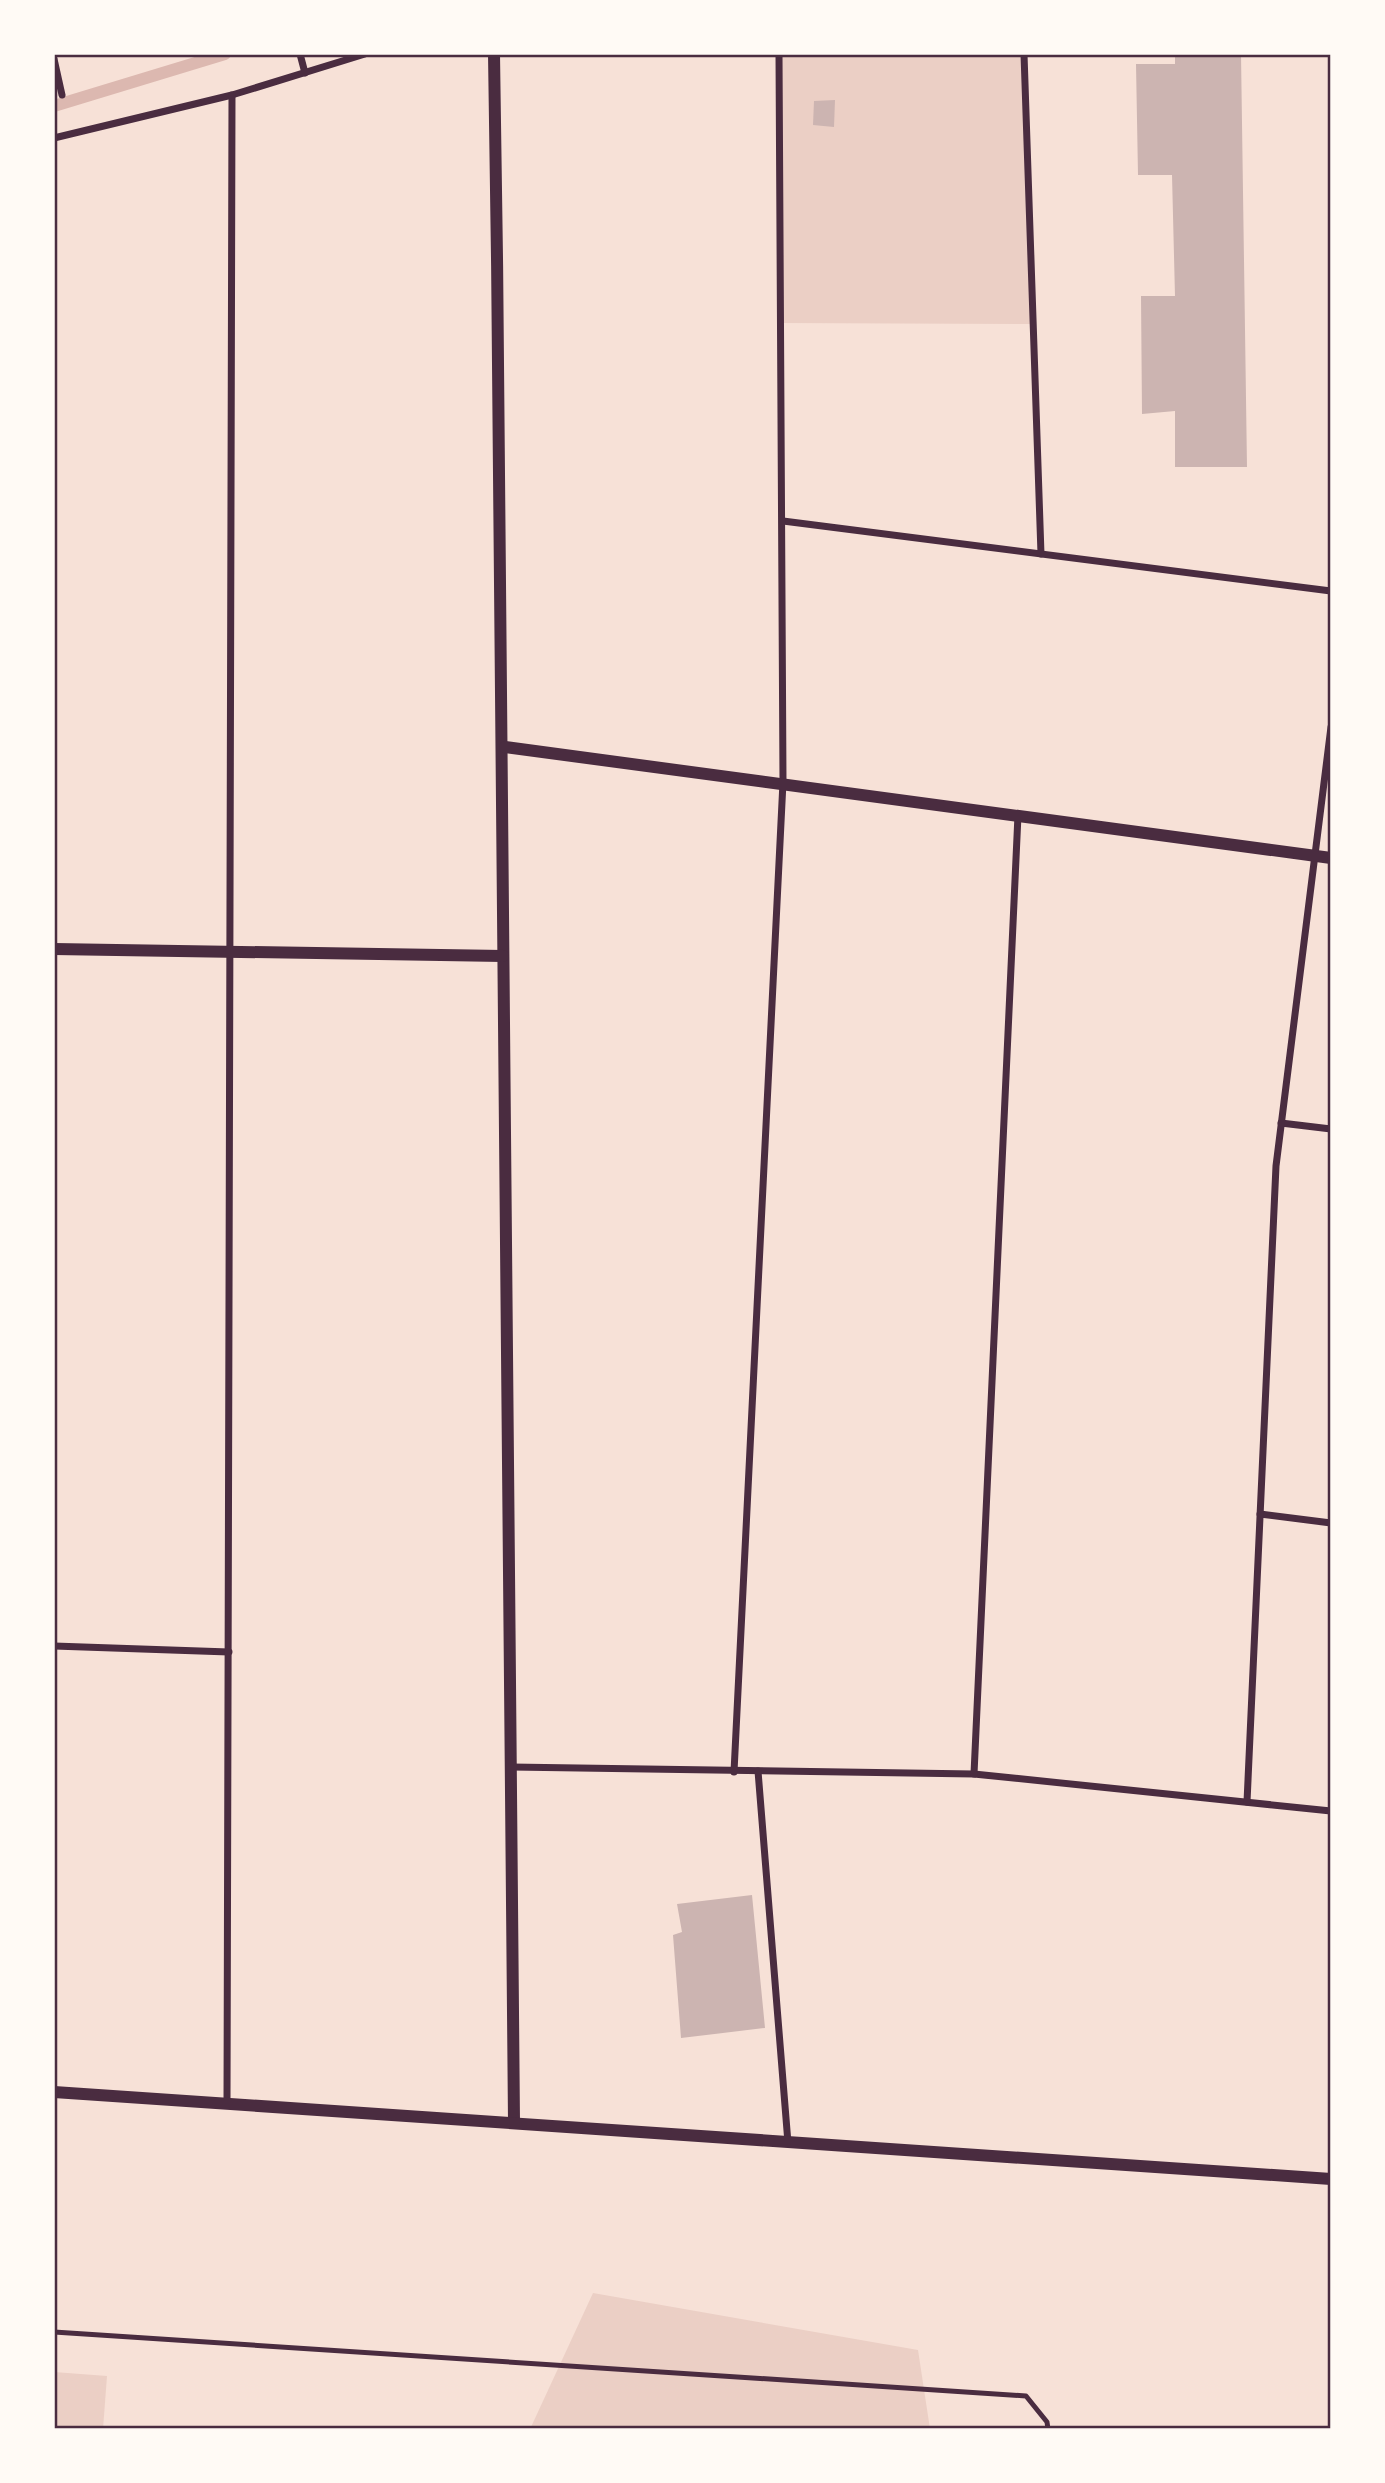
<svg xmlns="http://www.w3.org/2000/svg" width="1385" height="2483" viewBox="0 0 1385 2483" font-family="'Nunito Sans',sans-serif">
	<style>
		.green { fill: #ebcfc5 }
		.lines { fill: none; stroke-linecap: round; stroke-linejoin: round }
		.stream { stroke: #dcb8b0; stroke-width: 12 }
		.building { fill: #ccb4b1 }
		.service { stroke: #4a2c40; stroke-width: 5 }
		.minor { stroke: #4a2c40; stroke-width: 7 }
		.tertiary { stroke: #4a2c40; stroke-width: 12 }
		.neatline { fill: none; stroke: #4a2c40; stroke-width: 2.5 }
	</style>
	<rect width="100%" height="100%" fill="#f7e1d7"/>
	<g class="green">
		<polygon points="779,54 1024,54 1033,324 778,323"/>
		<polygon points="593,2293 918,2350 930,2429 531,2427"/>
		<polygon points="54,2372 107,2376 103,2429 54,2429"/>
	</g>
	<g class="lines">
		<polyline class="stream" points="54,106 225,54"/>
	</g>
	<g class="building">
		<polygon points="1175,54 1241,54 1247,467 1175,467 1175,411 1142,414 1141,296 1175,296 1172,175 1138,175 1136,64 1175,64"/>
		<polygon points="835,100 834,127 813,125 814,101"/>
		<polygon points="752,1895 765,2028 681,2038 673,1935 682,1932 677,1904"/>
	</g>
	<g class="lines">
		<polyline class="service" points="54,2332 1026,2396 1047,2422 1048,2429"/>
		<g class="minor">
			<polyline points="300,54 305,73"/>
			<polyline points="1024,54 1041,554"/>
			<polyline points="54,59 62,95"/>
			<polyline points="54,138 232,95 365,54"/>
			<polyline points="783,521 1331,591"/>
			<polyline points="1281,1123 1331,1129"/>
			<polyline points="1260,1514 1331,1523"/>
			<polyline points="54,1646 229,1652"/>
			<polyline points="511,1767 974,1774 1331,1811"/>
			<polyline points="758,1771 788,2143"/>
			<polyline points="734,1772 783,782 779,54"/>
			<polyline points="974,1774 1018,815"/>
			<polyline points="1247,1802 1276,1166 1331,727"/>
			<polyline points="227,2104 232,95"/>
		</g>
		<g class="tertiary">
			<path d="M494,54C505,743 507,1432 514,2122"/>
			<polyline points="505,747 1331,858"/>
			<polyline points="54,949 503,956"/>
			<polyline points="54,2092 1331,2179"/>
		</g>
	</g>
	<rect width="1385" height="2483" fill="none" stroke="#fffaf5" stroke-width="112"/>
	<rect x="56" y="56" width="1273" height="2371" class="neatline"/>
</svg>
